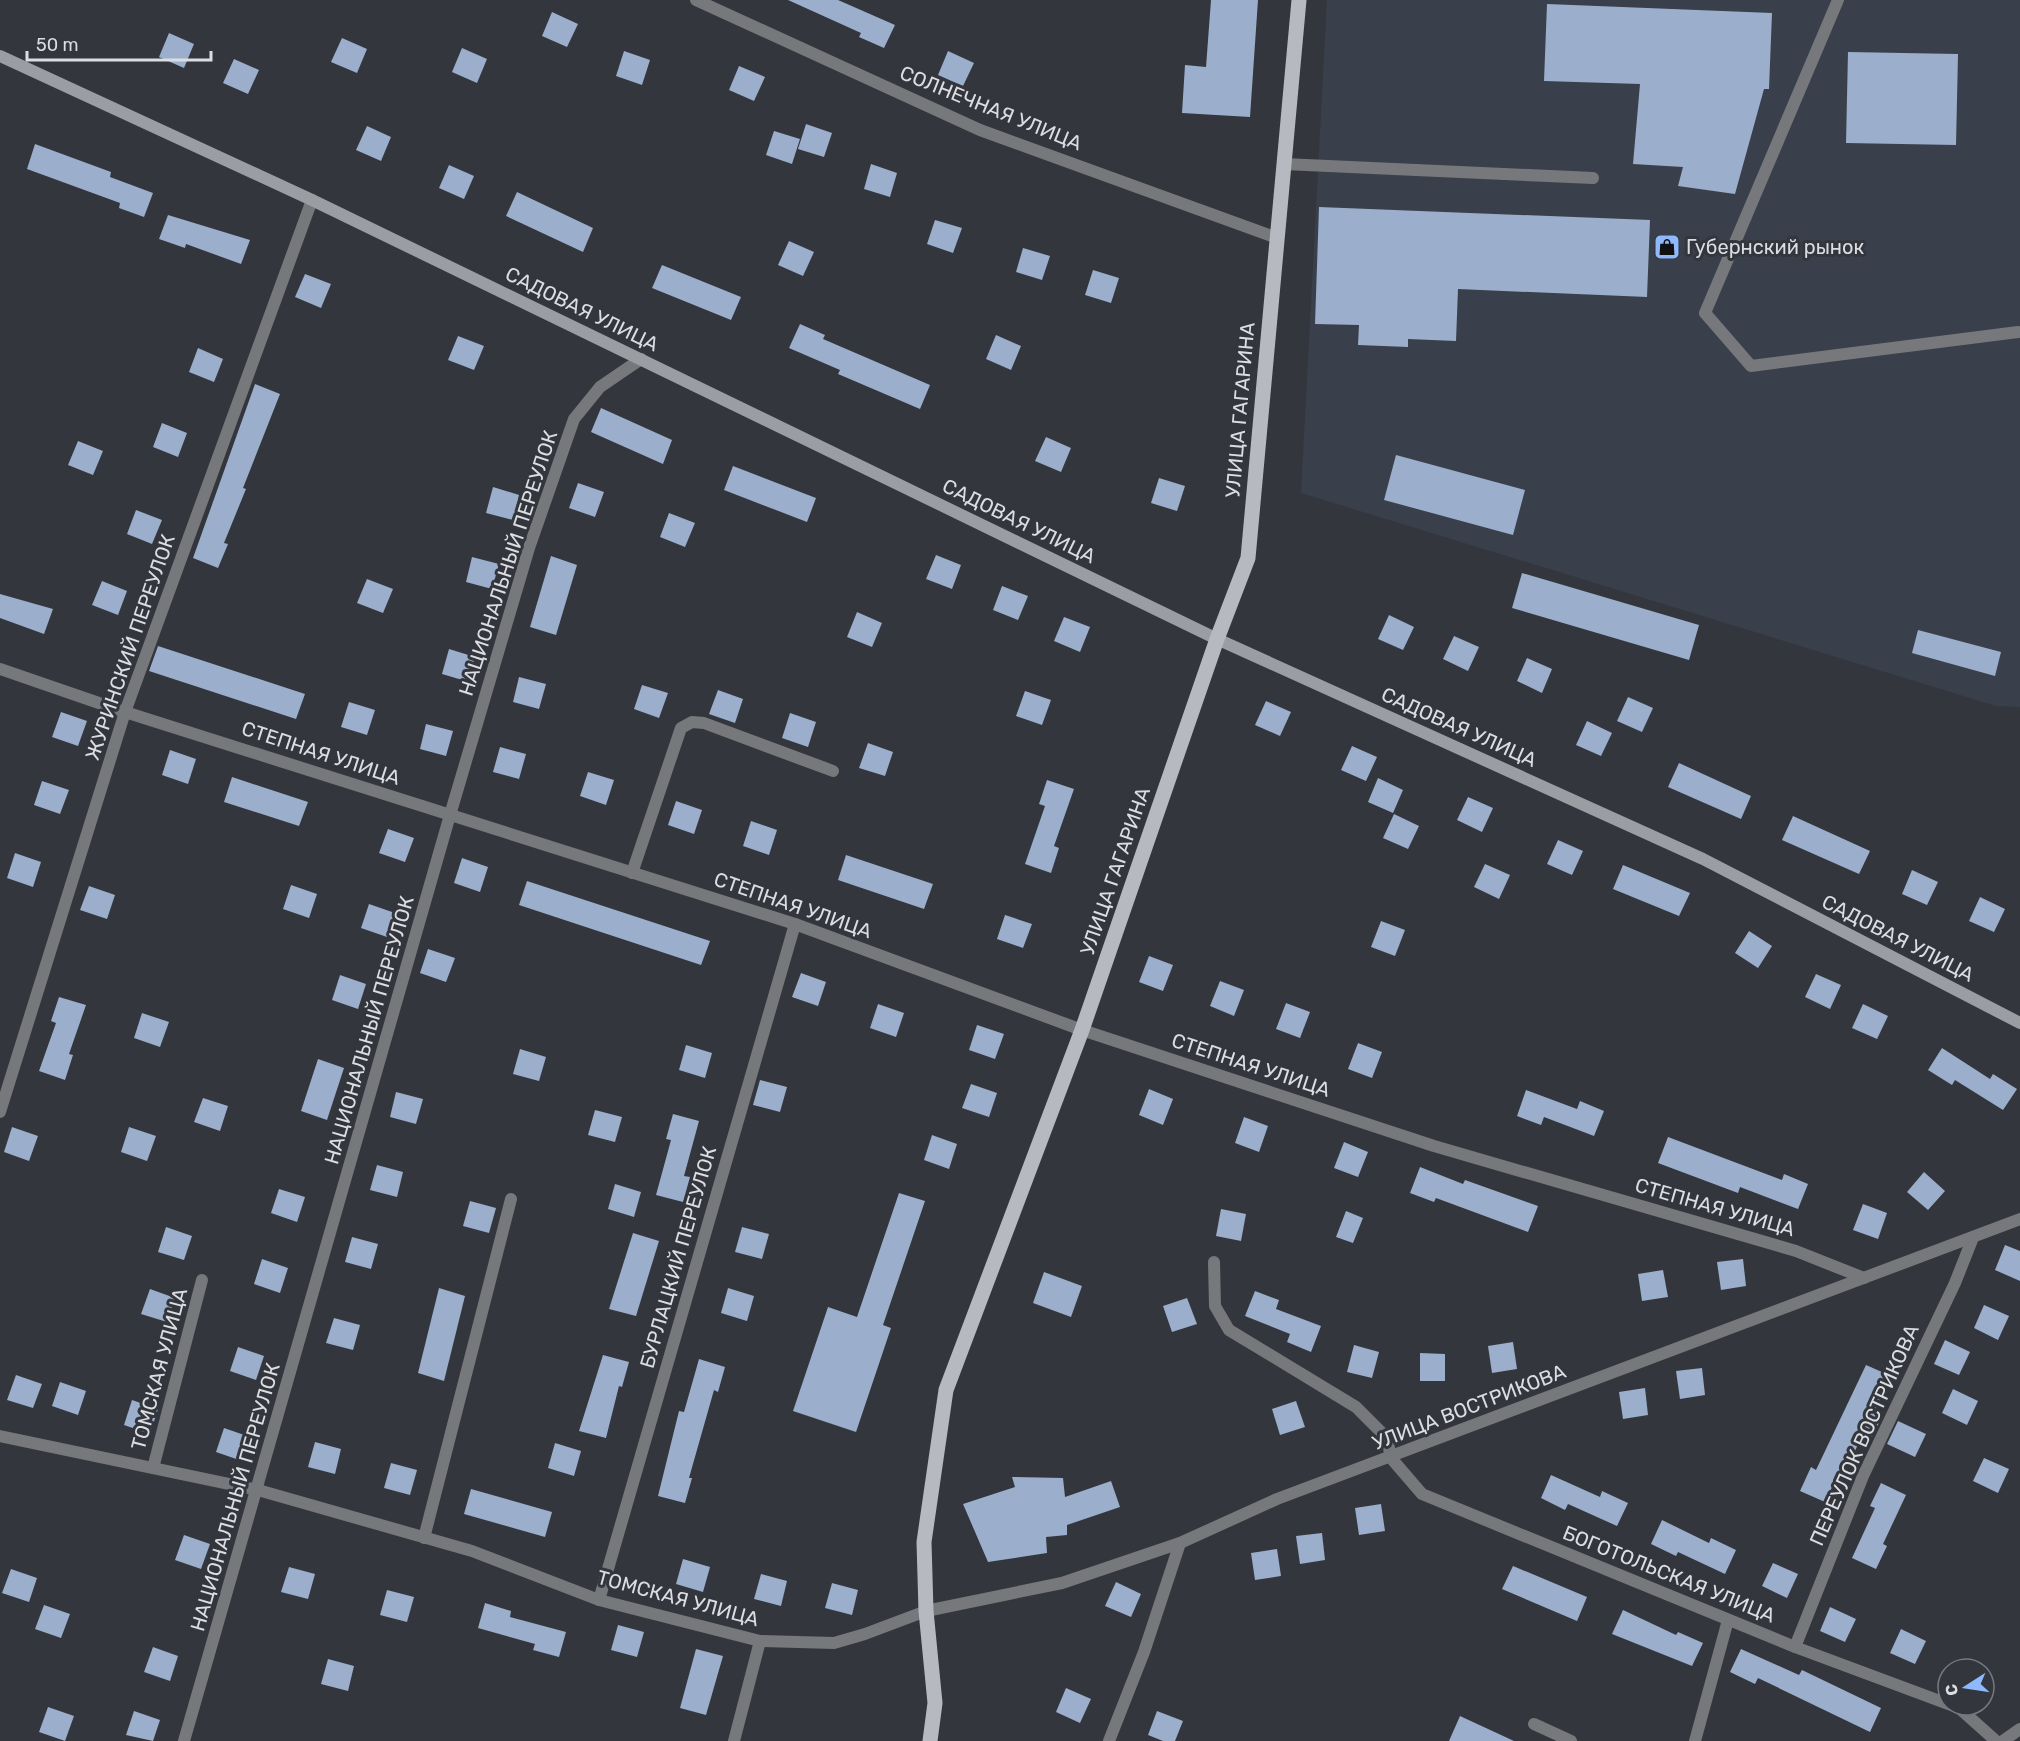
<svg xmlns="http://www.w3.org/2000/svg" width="2020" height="1741" viewBox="0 0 2020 1741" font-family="Rubik,sans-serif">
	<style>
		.built { fill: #39404b }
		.building { fill: #9baecc }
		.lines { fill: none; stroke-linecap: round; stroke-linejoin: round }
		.lane { stroke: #76787b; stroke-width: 12 }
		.street { stroke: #76787b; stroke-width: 12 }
		.secondary { stroke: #9a9da2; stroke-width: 12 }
		.primary { stroke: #b6b9bf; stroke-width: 15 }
		.labels { text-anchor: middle; stroke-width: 6; stroke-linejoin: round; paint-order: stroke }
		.street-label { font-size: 20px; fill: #dbdde1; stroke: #33363c }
		.poi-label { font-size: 20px; fill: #dbdde1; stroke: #33363c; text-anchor: start }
	</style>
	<rect width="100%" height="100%" fill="#33363c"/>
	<polygon class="built" points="1327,0 2020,0 2020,707 1996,706 1301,493"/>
	<g class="building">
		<polygon points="788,0 838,0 895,25 884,48 859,37 861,33"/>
		<polygon points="1211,0 1258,0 1250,117 1182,113 1185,65 1206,67"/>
		<polygon points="1547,4 1772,13 1769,89 1764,89 1735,194 1678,186 1683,167 1633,164 1640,84 1544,81"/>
		<polygon points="552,12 578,24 567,47 542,36"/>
		<polygon points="169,33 194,44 184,68 159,57"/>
		<polygon points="342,38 367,49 357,73 331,62"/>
		<polygon points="462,48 487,59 477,83 452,72"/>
		<polygon points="624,51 650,60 642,85 616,76"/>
		<polygon points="948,51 974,63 963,86 938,75"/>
		<polygon points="1848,52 1958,54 1956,145 1846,143"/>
		<polygon points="234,59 259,70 248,94 223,83"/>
		<polygon points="739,66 765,77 754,101 729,90"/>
		<polygon points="806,124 832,133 824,157 798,149"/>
		<polygon points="367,126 391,137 381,161 356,150"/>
		<polygon points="774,131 800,139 792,164 766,155"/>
		<polygon points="35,144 111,172 110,177 153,193 144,217 119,208 120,203 27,169"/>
		<polygon points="871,164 897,173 890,197 864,189"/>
		<polygon points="449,165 474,176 464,199 439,188"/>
		<polygon points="517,192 593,228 583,252 506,216"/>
		<polygon points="1319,207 1650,220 1647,297 1458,289 1456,341 1408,339 1408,347 1358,345 1359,325 1315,324"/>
		<polygon points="168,215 250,240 241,264 186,244 185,248 159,239"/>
		<polygon points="935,220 962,228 953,253 927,244"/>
		<polygon points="789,241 814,252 803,276 778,265"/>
		<polygon points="1023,248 1050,256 1042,280 1016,272"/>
		<polygon points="662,265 741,297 731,320 652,288"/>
		<polygon points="1093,270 1119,278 1111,303 1085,295"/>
		<polygon points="305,274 331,284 321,308 295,297"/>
		<polygon points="800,324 825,335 823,339 930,385 920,409 838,374 840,370 789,348"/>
		<polygon points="996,335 1021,346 1011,370 986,359"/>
		<polygon points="458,336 484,346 474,370 448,360"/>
		<polygon points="198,348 223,359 214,382 189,372"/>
		<polygon points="255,384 280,394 243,488 246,489 224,543 228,544 218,568 193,558"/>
		<polygon points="601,408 672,440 663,464 591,432"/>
		<polygon points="162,423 187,433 178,457 153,447"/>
		<polygon points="1046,437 1071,448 1061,472 1035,461"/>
		<polygon points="78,441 103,451 93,475 68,465"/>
		<polygon points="1396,455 1525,490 1513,535 1384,500"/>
		<polygon points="733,466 816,498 807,522 724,490"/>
		<polygon points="1159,478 1185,486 1177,511 1151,503"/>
		<polygon points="578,483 604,492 595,517 569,508"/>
		<polygon points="493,487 519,495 513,520 486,513"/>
		<polygon points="136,510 162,520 152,544 127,534"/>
		<polygon points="669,513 695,523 685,547 660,537"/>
		<polygon points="936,555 961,565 952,589 926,579"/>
		<polygon points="551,556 577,565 556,635 530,627"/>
		<polygon points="472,557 499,564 492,589 466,582"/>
		<polygon points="1522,573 1699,625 1689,660 1512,608"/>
		<polygon points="367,579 393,589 383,613 357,603"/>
		<polygon points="102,581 127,591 118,615 92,605"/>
		<polygon points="1002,586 1028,596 1018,620 993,610"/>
		<polygon points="0,594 53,609 44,634 0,618"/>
		<polygon points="857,612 882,623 872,647 847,637"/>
		<polygon points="1389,615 1414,627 1403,650 1378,639"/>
		<polygon points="1064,617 1090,627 1080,652 1054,641"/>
		<polygon points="1918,630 2001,652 1995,676 1912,653"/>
		<polygon points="1454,636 1479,647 1468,671 1443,659"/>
		<polygon points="158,646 305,694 296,719 149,671"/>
		<polygon points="449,649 475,657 469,682 442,674"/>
		<polygon points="1527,658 1552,669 1542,693 1517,681"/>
		<polygon points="519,677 546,684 539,709 513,702"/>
		<polygon points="642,685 668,693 659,718 634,709"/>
		<polygon points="718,690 743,699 735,723 709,714"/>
		<polygon points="1025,691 1051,700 1042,725 1016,716"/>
		<polygon points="1628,697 1653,708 1642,732 1617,721"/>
		<polygon points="1266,701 1291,712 1280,736 1255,725"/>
		<polygon points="349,702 375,710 367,735 341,727"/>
		<polygon points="61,712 87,721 78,746 52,737"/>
		<polygon points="790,713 816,722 808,747 782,738"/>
		<polygon points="1587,721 1612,733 1601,756 1576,745"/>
		<polygon points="426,724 453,731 446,756 420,749"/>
		<polygon points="868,743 893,752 885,776 859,768"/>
		<polygon points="1352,746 1377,757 1366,781 1341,770"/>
		<polygon points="500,747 526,754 519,779 493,772"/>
		<polygon points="170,750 196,759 188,784 162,775"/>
		<polygon points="1679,763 1751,796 1741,819 1668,787"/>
		<polygon points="588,772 614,780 606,805 580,796"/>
		<polygon points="232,777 308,802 299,826 224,802"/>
		<polygon points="1378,778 1403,790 1393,813 1368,802"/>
		<polygon points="1047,780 1074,789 1054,846 1059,848 1051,873 1025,864 1045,806 1039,804"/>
		<polygon points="42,781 69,790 60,814 34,805"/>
		<polygon points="1468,797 1493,808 1482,832 1457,820"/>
		<polygon points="676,801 702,810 694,834 668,825"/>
		<polygon points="1394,814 1419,826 1408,849 1383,838"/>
		<polygon points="1793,816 1870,851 1859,874 1782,840"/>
		<polygon points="751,821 777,830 769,855 743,846"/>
		<polygon points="388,829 414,838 405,862 379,853"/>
		<polygon points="1558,840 1583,851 1572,875 1547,864"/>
		<polygon points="15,853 41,862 33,887 7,878"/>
		<polygon points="846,855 933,884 924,909 838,880"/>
		<polygon points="462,858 488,867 480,892 454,883"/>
		<polygon points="1485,864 1510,875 1499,899 1474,887"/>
		<polygon points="1623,865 1690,893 1679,916 1613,889"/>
		<polygon points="1912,870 1938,882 1927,905 1902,894"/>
		<polygon points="527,881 710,941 701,965 519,905"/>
		<polygon points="291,885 317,894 309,918 283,909"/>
		<polygon points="89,886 115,895 107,919 80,910"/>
		<polygon points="1980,897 2005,909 1994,932 1969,921"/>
		<polygon points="369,904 395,913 387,937 361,928"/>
		<polygon points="1005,915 1032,924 1023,948 997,939"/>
		<polygon points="1381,921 1405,930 1395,956 1371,947"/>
		<polygon points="1749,931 1772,946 1758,968 1735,953"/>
		<polygon points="428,949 455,958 446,982 420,973"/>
		<polygon points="1149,956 1173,965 1163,991 1139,982"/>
		<polygon points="801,973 826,982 818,1006 792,997"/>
		<polygon points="1816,974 1841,985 1830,1009 1805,997"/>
		<polygon points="340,975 366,984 358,1009 332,1000"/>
		<polygon points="1220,981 1244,990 1234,1016 1210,1006"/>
		<polygon points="59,997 86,1005 69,1054 73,1055 65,1080 39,1071 56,1023 51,1021"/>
		<polygon points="1286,1003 1310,1012 1300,1038 1276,1029"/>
		<polygon points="878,1004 904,1013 896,1037 870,1028"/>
		<polygon points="1863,1004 1888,1016 1877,1039 1852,1028"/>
		<polygon points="142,1013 169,1022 160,1047 134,1038"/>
		<polygon points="977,1025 1004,1034 995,1059 969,1050"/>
		<polygon points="1358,1043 1382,1052 1372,1078 1348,1069"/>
		<polygon points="686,1045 712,1053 705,1078 679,1070"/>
		<polygon points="1942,1048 1990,1079 1993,1074 2017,1089 2003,1110 1955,1080 1952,1085 1928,1070"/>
		<polygon points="520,1049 546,1057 539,1081 513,1074"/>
		<polygon points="318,1059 344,1068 327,1120 301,1111"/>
		<polygon points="760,1080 787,1087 780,1112 753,1105"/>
		<polygon points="971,1084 997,1093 989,1117 962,1108"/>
		<polygon points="1149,1089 1173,1099 1163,1125 1139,1115"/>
		<polygon points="1526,1090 1577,1109 1580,1101 1604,1111 1594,1136 1544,1117 1541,1125 1517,1116"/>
		<polygon points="396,1092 423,1099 416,1124 390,1117"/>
		<polygon points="203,1098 228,1106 220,1131 194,1122"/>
		<polygon points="595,1110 622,1117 615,1142 588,1135"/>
		<polygon points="673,1114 699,1121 684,1176 690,1177 683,1202 656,1195 671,1140 666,1139"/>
		<polygon points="1244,1117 1268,1126 1259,1152 1235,1143"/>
		<polygon points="12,1127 38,1136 29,1161 4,1152"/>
		<polygon points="129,1127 156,1136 147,1161 121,1152"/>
		<polygon points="932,1135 957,1144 949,1169 924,1160"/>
		<polygon points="1668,1137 1782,1180 1784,1174 1808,1184 1798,1209 1740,1187 1738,1193 1658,1163"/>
		<polygon points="1344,1142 1368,1152 1358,1177 1334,1168"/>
		<polygon points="377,1165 403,1172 397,1197 370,1190"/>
		<polygon points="1420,1167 1463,1184 1465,1180 1538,1206 1528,1232 1436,1198 1434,1202 1410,1193"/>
		<polygon points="1924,1172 1945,1191 1928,1210 1907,1192"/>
		<polygon points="615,1184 641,1192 634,1217 608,1209"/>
		<polygon points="279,1189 305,1197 297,1222 271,1213"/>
		<polygon points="899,1193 925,1201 883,1325 891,1328 856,1432 793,1411 828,1307 857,1317"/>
		<polygon points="470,1201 496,1208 489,1233 463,1226"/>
		<polygon points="1863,1204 1887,1213 1878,1239 1853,1230"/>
		<polygon points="1221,1209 1246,1214 1241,1241 1216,1236"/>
		<polygon points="1346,1211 1363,1218 1353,1243 1336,1237"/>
		<polygon points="166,1227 192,1236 184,1260 158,1252"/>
		<polygon points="742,1227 769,1234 762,1259 735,1252"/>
		<polygon points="633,1233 659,1241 636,1316 609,1309"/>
		<polygon points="352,1237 378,1244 371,1269 345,1262"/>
		<polygon points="2005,1245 2020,1251 2020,1281 1995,1270"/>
		<polygon points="262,1259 288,1268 280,1293 254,1284"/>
		<polygon points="1743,1259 1746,1286 1721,1290 1717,1262"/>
		<polygon points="1663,1270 1668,1297 1642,1301 1638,1274"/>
		<polygon points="1044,1272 1082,1286 1071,1317 1033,1303"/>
		<polygon points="439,1288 465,1296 444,1381 418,1373"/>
		<polygon points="728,1288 754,1296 747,1321 721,1313"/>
		<polygon points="150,1289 175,1298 167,1322 141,1314"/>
		<polygon points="1255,1291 1279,1300 1276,1309 1321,1326 1311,1352 1287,1342 1290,1334 1245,1316"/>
		<polygon points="1187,1298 1197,1324 1172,1332 1163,1306"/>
		<polygon points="1984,1305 2009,1316 1998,1340 1974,1328"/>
		<polygon points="334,1318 360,1325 353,1350 326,1343"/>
		<polygon points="1945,1340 1970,1352 1959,1375 1934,1364"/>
		<polygon points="1513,1342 1517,1369 1492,1373 1488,1346"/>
		<polygon points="1354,1345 1379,1352 1372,1378 1347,1372"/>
		<polygon points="238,1347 264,1356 256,1380 230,1371"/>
		<polygon points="1420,1353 1445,1354 1445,1381 1420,1381"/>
		<polygon points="603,1355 629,1362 622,1387 619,1386 606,1438 579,1431"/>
		<polygon points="699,1359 725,1367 718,1392 714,1390 689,1478 692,1478 685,1503 658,1496 679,1411 684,1412"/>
		<polygon points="1866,1365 1891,1376 1875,1410 1883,1414 1872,1437 1863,1433 1855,1451 1850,1449 1825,1502 1800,1491 1811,1467 1816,1470"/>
		<polygon points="1702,1368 1705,1395 1680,1399 1676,1371"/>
		<polygon points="16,1375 42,1384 33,1408 7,1400"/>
		<polygon points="60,1382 86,1391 78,1415 52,1406"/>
		<polygon points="1645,1388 1648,1415 1623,1419 1619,1392"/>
		<polygon points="1953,1389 1978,1401 1967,1425 1942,1413"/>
		<polygon points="132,1400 158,1409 150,1434 124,1425"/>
		<polygon points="1296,1401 1305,1427 1280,1435 1272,1409"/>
		<polygon points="1898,1421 1926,1434 1915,1457 1887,1444"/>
		<polygon points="224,1428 250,1437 242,1461 216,1452"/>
		<polygon points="315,1442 341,1449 335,1474 308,1467"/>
		<polygon points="555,1443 581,1451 574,1476 548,1468"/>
		<polygon points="1984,1458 2009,1469 1998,1493 1973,1481"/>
		<polygon points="391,1463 417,1470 410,1495 384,1488"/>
		<polygon points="1551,1475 1600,1497 1602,1491 1628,1503 1617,1526 1568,1504 1565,1510 1541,1498"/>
		<polygon points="1012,1477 1063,1478 1065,1497 1111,1481 1120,1507 1067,1525 1067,1535 1046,1537 1047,1553 988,1562 963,1504 1015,1487"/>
		<polygon points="1881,1483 1906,1495 1883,1544 1887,1546 1876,1569 1852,1558 1875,1508 1870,1506"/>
		<polygon points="471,1489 552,1512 545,1537 464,1514"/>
		<polygon points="1381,1504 1385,1531 1359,1535 1355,1508"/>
		<polygon points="1662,1520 1709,1543 1711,1538 1736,1550 1725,1574 1678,1552 1676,1556 1651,1544"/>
		<polygon points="1322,1533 1325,1560 1300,1564 1296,1536"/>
		<polygon points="184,1535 210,1544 201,1569 175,1560"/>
		<polygon points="1277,1549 1281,1576 1255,1580 1251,1553"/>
		<polygon points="683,1559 710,1567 703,1592 676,1584"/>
		<polygon points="1773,1563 1798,1574 1787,1598 1762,1586"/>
		<polygon points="1513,1566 1587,1597 1577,1621 1502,1589"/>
		<polygon points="289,1567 315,1574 308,1599 281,1592"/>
		<polygon points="11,1569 37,1578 29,1602 2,1593"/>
		<polygon points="761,1574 787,1581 781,1606 754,1599"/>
		<polygon points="1116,1582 1141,1594 1131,1617 1105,1606"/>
		<polygon points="832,1583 858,1590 852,1615 825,1608"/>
		<polygon points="387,1590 414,1597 407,1622 380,1615"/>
		<polygon points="485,1603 511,1611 510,1617 566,1632 559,1657 533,1650 535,1644 478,1628"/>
		<polygon points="44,1605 70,1614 61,1638 35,1629"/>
		<polygon points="1830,1607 1856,1619 1845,1642 1820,1631"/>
		<polygon points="1623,1610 1676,1635 1678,1632 1703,1643 1692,1666 1612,1634"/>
		<polygon points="618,1625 644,1632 637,1657 611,1650"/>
		<polygon points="1901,1629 1926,1641 1915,1664 1890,1653"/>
		<polygon points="153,1647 178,1656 170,1681 144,1672"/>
		<polygon points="696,1649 723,1656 706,1715 680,1708"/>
		<polygon points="1741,1649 1799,1675 1802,1670 1881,1708 1870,1732 1758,1678 1755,1684 1730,1672"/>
		<polygon points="328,1659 354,1666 348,1691 321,1684"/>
		<polygon points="1066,1688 1091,1699 1080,1723 1056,1712"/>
		<polygon points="48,1707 74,1716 65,1741 39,1732"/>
		<polygon points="134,1711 160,1720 153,1741 126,1735"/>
		<polygon points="1157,1711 1183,1721 1175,1741 1163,1741 1148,1735"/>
		<polygon points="1460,1716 1514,1741 1449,1741"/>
	</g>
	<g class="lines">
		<g class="lane">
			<polyline points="1838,0 1705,313 1751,366 2018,332"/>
			<polyline points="1284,164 1593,178"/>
			<polyline points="1214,1262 1215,1306 1229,1330 1356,1407 1387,1438 1391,1458"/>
			<polyline points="1534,1724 1571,1741"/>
			<polyline points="1695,1741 1728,1620"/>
		</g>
		<g class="street">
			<polyline points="696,0 980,130 1277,238"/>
			<polyline points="0,669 125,712 795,924 1082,1030 1434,1146 1796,1251 1864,1278"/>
			<polyline points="632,873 681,728 692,722 704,723 833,771"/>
			<polyline points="0,1112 125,712 312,200"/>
			<polyline points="0,1436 258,1490 472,1551 599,1600 760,1641 834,1643 865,1634 926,1611 1062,1583 1180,1543 1277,1499 2020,1219"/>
			<polyline points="1391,1458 1422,1494 1795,1647 1948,1704"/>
			<polyline points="153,1468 202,1280"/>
			<polyline points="424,1538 511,1199"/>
			<polyline points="599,1600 795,924"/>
			<polyline points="1795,1647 1863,1476 1955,1283 1972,1240"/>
			<polyline points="1951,1705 1958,1707 1996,1741"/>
			<polyline points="184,1741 450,815 529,548 574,419 600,387 641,359"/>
			<polyline points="734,1741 760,1641"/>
			<polyline points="1109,1741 1144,1652 1180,1543"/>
			<polyline points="2003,1741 2020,1729"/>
		</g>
		<polyline class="secondary" points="0,56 312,200 1217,639 1703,859 2020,1023"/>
		<polyline class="primary" points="930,1741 935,1703 926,1611 924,1542 946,1390 1082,1030 1217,639 1248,558 1299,0"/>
	</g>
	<defs>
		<g id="shop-square" transform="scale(1.35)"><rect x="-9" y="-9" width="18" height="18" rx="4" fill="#8fb8fd" stroke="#33363c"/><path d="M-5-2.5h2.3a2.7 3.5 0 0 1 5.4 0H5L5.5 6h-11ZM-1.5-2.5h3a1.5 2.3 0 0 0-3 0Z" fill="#111"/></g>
	</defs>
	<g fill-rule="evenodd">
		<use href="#shop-square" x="1667" y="247"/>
	</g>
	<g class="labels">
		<g class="street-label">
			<text transform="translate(991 108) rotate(22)" y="7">СОЛНЕЧНАЯ УЛИЦА</text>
			<text transform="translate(582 309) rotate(26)" y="7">САДОВАЯ УЛИЦА</text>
			<text transform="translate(1240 410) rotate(-85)" y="7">УЛИЦА ГАГАРИНА</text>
			<text transform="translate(1019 521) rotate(26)" y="7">САДОВАЯ УЛИЦА</text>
			<text transform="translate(508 563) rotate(-72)" y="7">НАЦИОНАЛЬНЫЙ ПЕРЕУЛОК</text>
			<text transform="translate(130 647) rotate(-71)" y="7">ЖУРИНСКИЙ ПЕРЕУЛОК</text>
			<text transform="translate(1459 727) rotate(24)" y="7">САДОВАЯ УЛИЦА</text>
			<text transform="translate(321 753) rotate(18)" y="7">СТЕПНАЯ УЛИЦА</text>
			<text transform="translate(1115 871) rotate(-71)" y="7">УЛИЦА ГАГАРИНА</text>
			<text transform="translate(793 905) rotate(19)" y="7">СТЕПНАЯ УЛИЦА</text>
			<text transform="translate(1898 938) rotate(27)" y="7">САДОВАЯ УЛИЦА</text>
			<text transform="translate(369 1030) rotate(-74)" y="7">НАЦИОНАЛЬНЫЙ ПЕРЕУЛОК</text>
			<text transform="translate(1251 1065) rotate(18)" y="7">СТЕПНАЯ УЛИЦА</text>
			<text transform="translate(1715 1207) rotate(16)" y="7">СТЕПНАЯ УЛИЦА</text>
			<text transform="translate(678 1257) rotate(-74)" y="7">БУРЛАЦКИЙ ПЕРЕУЛОК</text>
			<text transform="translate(159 1369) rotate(-75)" y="7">ТОМСКАЯ УЛИЦА</text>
			<text transform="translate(1469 1407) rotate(-21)" y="7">УЛИЦА ВОСТРИКОВА</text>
			<text transform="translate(1864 1435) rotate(-66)" y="7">ПЕРЕУЛОК ВОСТРИКОВА</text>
			<text transform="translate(235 1497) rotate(-74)" y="7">НАЦИОНАЛЬНЫЙ ПЕРЕУЛОК</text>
			<text transform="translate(1669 1574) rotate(22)" y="7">БОГОТОЛЬСКАЯ УЛИЦА</text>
			<text transform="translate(678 1598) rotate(15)" y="7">ТОМСКАЯ УЛИЦА</text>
		</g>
		<g class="poi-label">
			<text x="1686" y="254">Губернский рынок</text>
		</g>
	</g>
	<g transform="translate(1966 1687) rotate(258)"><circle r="28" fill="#33363c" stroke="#76797e" stroke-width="1.5"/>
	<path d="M0-4.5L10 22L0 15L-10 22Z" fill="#8fb8fd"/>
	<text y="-9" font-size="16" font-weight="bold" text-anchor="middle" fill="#dbdde1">С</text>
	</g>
	<path d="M27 51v9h184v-9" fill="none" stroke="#dbdde1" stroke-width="3"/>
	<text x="36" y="51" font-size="18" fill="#dbdde1" stroke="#33363c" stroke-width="4.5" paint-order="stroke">50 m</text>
</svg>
